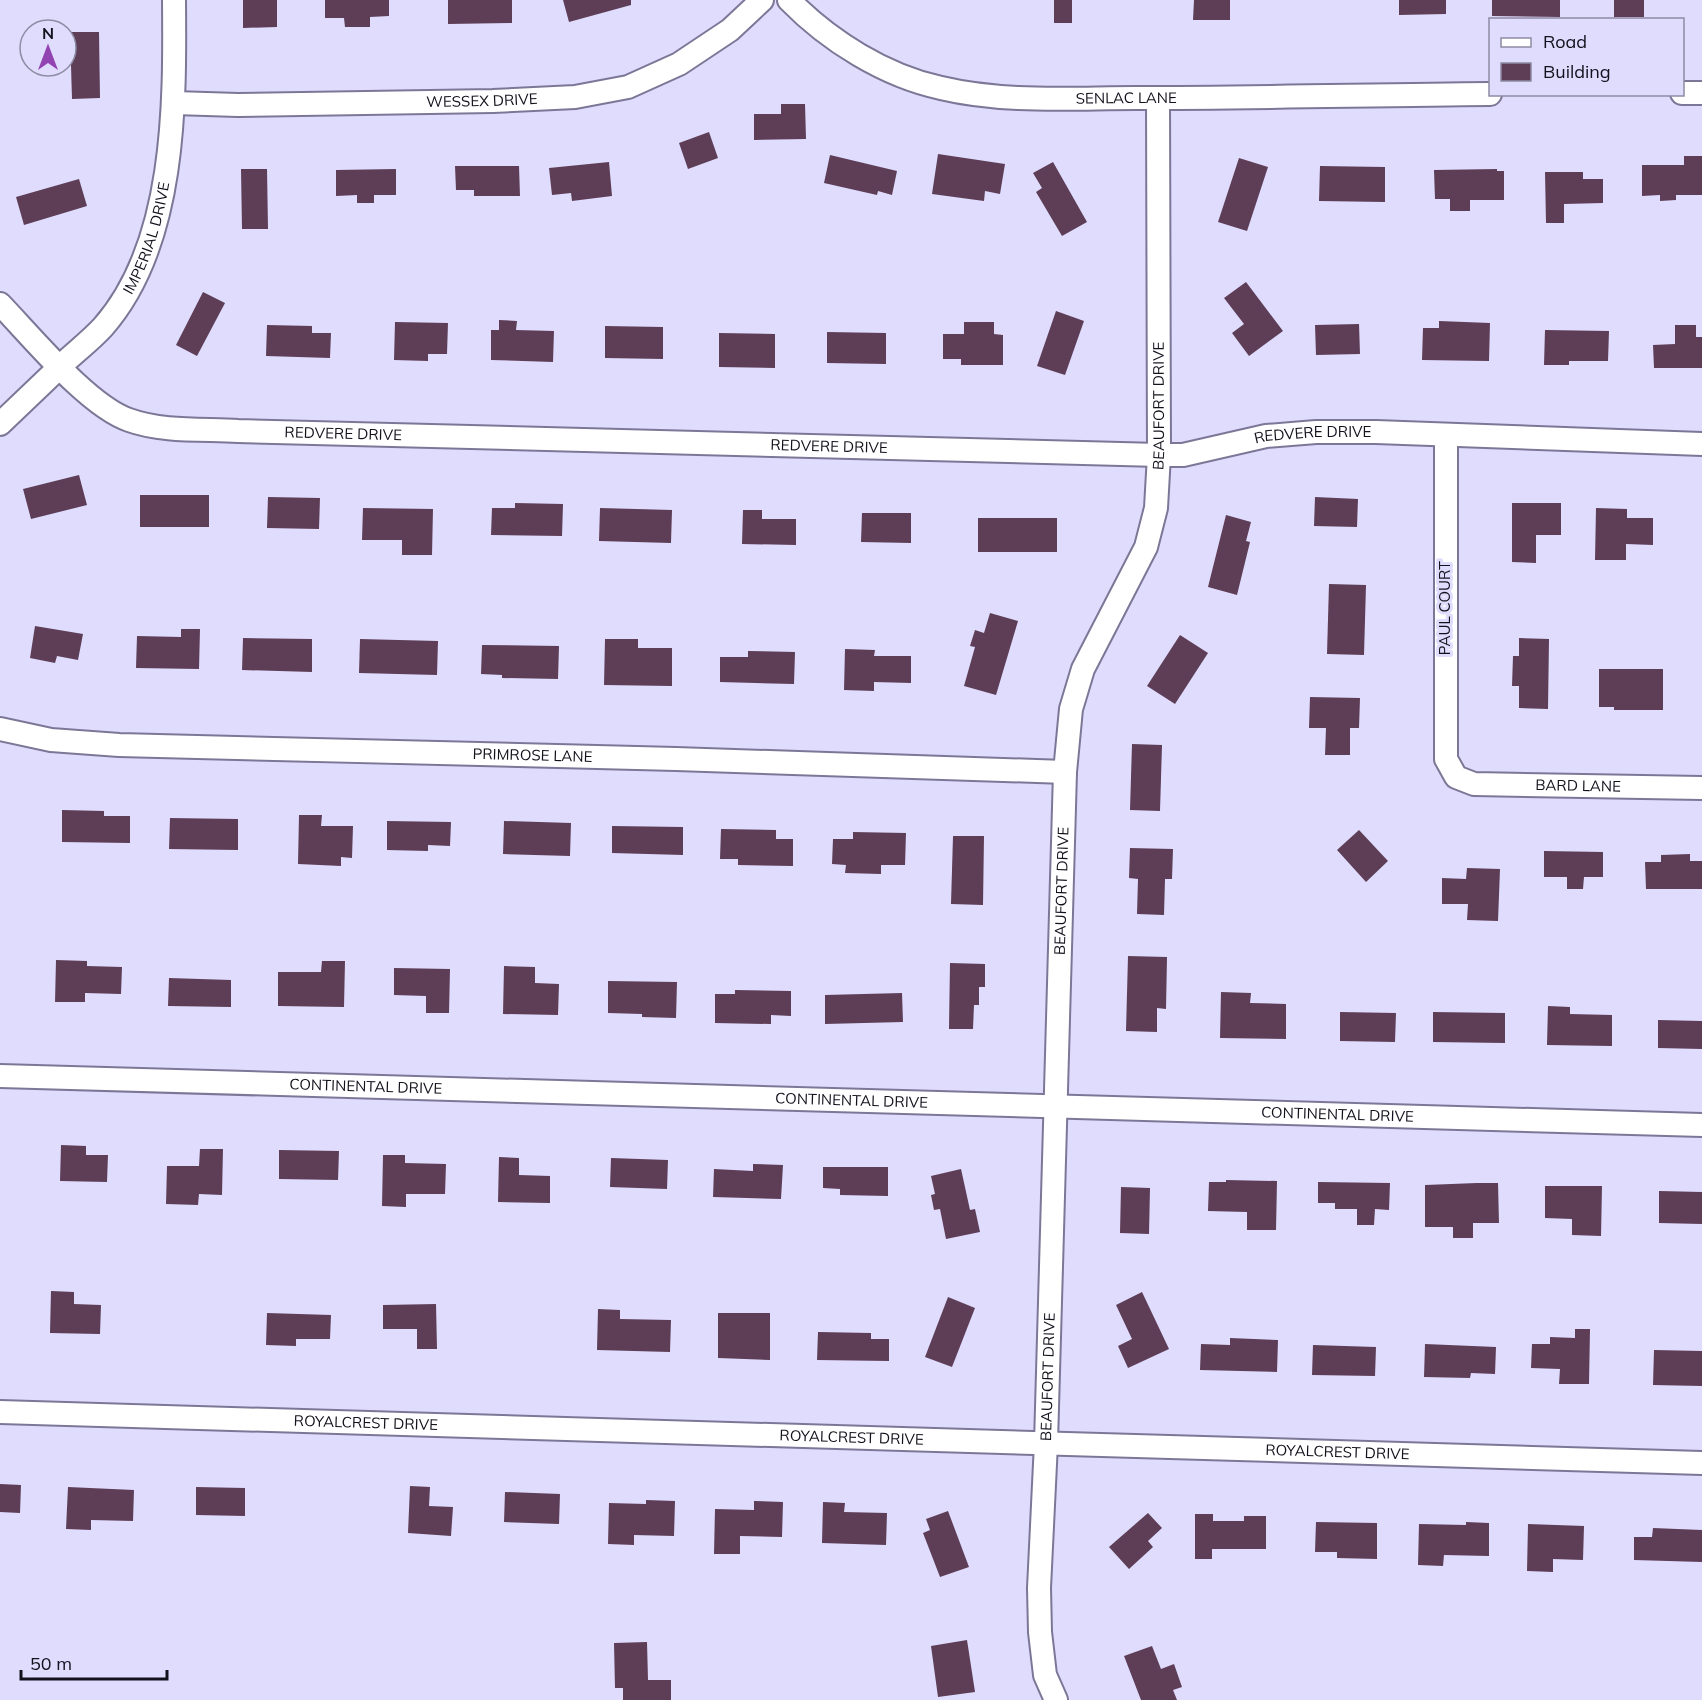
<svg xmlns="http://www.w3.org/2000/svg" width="1702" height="1700" viewBox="0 0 1702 1700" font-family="Mulish,sans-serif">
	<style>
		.building { fill: #5d3e56 }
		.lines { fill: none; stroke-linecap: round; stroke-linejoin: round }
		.minor-casing { stroke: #7c7796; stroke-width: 26 }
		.minor { stroke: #fff; stroke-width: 22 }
		.labels { text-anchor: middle; stroke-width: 6; stroke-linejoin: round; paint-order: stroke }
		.street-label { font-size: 15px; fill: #12111c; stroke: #e0dcfe }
	</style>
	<rect width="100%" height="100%" fill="#e0dcfe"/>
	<g class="building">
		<polygon points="243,0 277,0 277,27 243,28"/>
		<polygon points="325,0 389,0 389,16 370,17 370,27 345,27 344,18 325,18"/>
		<polygon points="448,0 512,0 512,23 448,24"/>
		<polygon points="563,0 631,0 631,5 569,22"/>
		<rect x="1054" y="0" width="18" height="23"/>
		<polygon points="1194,0 1230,0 1230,20 1193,20"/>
		<polygon points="1399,0 1446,0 1446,14 1399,15"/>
		<polygon points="1492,0 1560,0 1560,17 1492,16"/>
		<rect x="1614" y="0" width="30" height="17"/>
		<polygon points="70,32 99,32 100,98 72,99"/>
		<polygon points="781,104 805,104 806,139 754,140 754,114 781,114"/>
		<polygon points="709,132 718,158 688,169 679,143"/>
		<polygon points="938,154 1005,164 1000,194 985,191 984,201 932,194"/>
		<polygon points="830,155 897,171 892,195 878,191 877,195 824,183"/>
		<polygon points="1684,156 1702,156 1702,195 1676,195 1676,200 1660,201 1660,195 1642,196 1642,165 1684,165"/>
		<polygon points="1239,158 1268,167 1247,231 1218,222"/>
		<polygon points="609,162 612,196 572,201 571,193 552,195 549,168"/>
		<polygon points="1053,162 1087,222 1062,236 1036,192 1042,188 1033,173"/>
		<polygon points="455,166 519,166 520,196 474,196 474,190 456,190"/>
		<polygon points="1320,166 1385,167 1385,202 1319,201"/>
		<polygon points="241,169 267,169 268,229 242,229"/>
		<polygon points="396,169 396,195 374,195 374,203 357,203 357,195 336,196 336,170"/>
		<polygon points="1497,169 1497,171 1504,171 1504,200 1470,200 1470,211 1450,211 1450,199 1435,199 1434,170"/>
		<polygon points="1545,172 1583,172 1583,179 1603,179 1603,203 1564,204 1564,223 1546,223"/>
		<polygon points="79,179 87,206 24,225 16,197"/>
		<polygon points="1246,282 1283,331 1249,356 1232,333 1244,324 1224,298"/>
		<polygon points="203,292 225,303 197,356 176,345"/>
		<polygon points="1056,311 1084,321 1065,375 1037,366"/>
		<polygon points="499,320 517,321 516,330 554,331 553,362 491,360 491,330 499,330"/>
		<polygon points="1439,321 1490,323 1489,361 1422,360 1423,328 1439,328"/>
		<polygon points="395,322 448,323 447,354 428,354 428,361 394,360"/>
		<polygon points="964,322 994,322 994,334 1003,335 1003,365 961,365 961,359 943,359 943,334 964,334"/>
		<polygon points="1359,324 1360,354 1316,355 1315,325"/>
		<polygon points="267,325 312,326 312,333 331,333 330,358 266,356"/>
		<polygon points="1675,325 1696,325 1696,337 1702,337 1702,368 1654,368 1653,345 1675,344"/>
		<polygon points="605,326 663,327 663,359 605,358"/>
		<polygon points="1545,330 1609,331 1608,361 1569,361 1569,365 1544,365"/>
		<polygon points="827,332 886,333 886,364 827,363"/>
		<polygon points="719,333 775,334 775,368 719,367"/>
		<polygon points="79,475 87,505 31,519 23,489"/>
		<rect x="140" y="495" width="69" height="32"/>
		<polygon points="268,497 320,498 319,529 267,528"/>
		<polygon points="1315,497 1358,499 1357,527 1314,526"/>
		<polygon points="515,503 563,504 562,536 491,535 492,508 515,508"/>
		<polygon points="1512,503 1561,503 1561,535 1536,535 1536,563 1512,562"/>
		<polygon points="363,508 433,509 432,555 402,555 402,540 362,540"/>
		<polygon points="600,508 672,510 671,543 599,541"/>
		<polygon points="1596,508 1627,509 1627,518 1653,518 1653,545 1626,544 1626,560 1595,560"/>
		<polygon points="743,510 762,510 762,519 796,519 796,545 742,544"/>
		<polygon points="862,513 911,513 911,543 861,542"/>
		<polygon points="1226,515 1251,522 1246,541 1250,542 1237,595 1208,587"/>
		<rect x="978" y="518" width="79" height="34"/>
		<polygon points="1329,584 1366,585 1364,655 1327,654"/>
		<polygon points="990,613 1018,621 996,695 964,686 975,647 970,646 975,630 984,633"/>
		<polygon points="35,626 83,634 78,660 57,656 55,663 30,658"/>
		<polygon points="181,629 200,629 199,669 136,668 137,636 181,637"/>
		<polygon points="1180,635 1208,653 1175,704 1147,686"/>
		<polygon points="243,638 312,639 312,672 242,670"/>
		<polygon points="1519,638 1549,639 1548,709 1519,708 1519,686 1512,686 1513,656 1519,656"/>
		<polygon points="360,639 438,641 437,675 359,673"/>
		<polygon points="605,639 638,639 638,648 672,648 672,686 604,685"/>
		<polygon points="482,645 559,646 558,679 502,678 502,675 481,674"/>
		<polygon points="845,649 875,650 874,656 911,656 911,683 874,682 874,691 844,690"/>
		<polygon points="748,651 795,652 794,684 720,682 720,657 748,657"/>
		<polygon points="1599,669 1663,669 1663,710 1614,710 1614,707 1599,707"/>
		<polygon points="1310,697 1360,698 1359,728 1350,728 1350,755 1325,755 1326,728 1309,728"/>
		<polygon points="1132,744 1162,745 1160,811 1130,810"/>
		<polygon points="62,810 104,811 104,816 130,816 130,843 62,842"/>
		<polygon points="299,815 322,815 321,826 353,826 352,858 341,857 341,866 298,864"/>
		<polygon points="170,818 238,819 238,850 169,849"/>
		<polygon points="387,821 451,822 450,846 428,845 428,851 387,850"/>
		<polygon points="504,821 571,823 570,856 503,854"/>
		<polygon points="612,826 683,827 683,855 612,853"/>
		<polygon points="721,829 776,830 776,839 793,839 793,866 738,865 738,859 720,859"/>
		<polygon points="1359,830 1388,861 1366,882 1337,850"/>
		<polygon points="853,832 906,833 905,865 881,865 881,874 845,873 846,865 832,864 833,839 853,839"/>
		<polygon points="953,836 984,836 983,905 951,904"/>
		<polygon points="1130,848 1173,849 1172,879 1165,879 1164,915 1137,914 1138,879 1129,878"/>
		<polygon points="1544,851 1603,852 1603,877 1584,877 1583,889 1567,889 1567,877 1544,877"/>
		<polygon points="1690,854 1690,861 1702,861 1702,889 1646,889 1645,862 1661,862 1661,855"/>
		<polygon points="1467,868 1500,869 1498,921 1467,920 1468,904 1442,904 1442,878 1466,879"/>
		<polygon points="1128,956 1167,957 1166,1009 1157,1008 1157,1032 1126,1031"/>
		<polygon points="56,960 87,961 87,966 122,967 121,994 85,993 85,1002 55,1002"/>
		<polygon points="322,961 345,961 344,1007 278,1006 278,972 321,972"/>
		<polygon points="950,963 985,964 985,987 979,987 979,1005 974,1005 973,1029 949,1029"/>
		<polygon points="504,966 535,967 535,983 559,984 558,1015 503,1014"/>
		<polygon points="394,968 450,969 449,1013 426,1013 426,996 394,995"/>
		<polygon points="169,978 231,980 231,1007 168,1006"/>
		<polygon points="608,981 677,982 676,1018 642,1017 642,1014 608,1013"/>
		<polygon points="735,990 791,991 791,1016 771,1015 771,1024 715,1023 715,994 735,994"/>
		<polygon points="1221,992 1251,993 1250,1003 1286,1004 1286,1039 1220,1038"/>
		<polygon points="902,993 903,1022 825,1024 825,995"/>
		<polygon points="1548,1006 1570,1007 1570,1014 1612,1015 1612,1046 1547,1045"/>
		<polygon points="1340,1012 1396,1013 1395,1042 1340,1041"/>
		<polygon points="1433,1012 1505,1013 1505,1043 1433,1042"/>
		<polygon points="1658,1020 1702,1021 1702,1049 1658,1048"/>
		<polygon points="61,1145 86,1146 86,1155 108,1155 107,1182 60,1181"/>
		<polygon points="200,1149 223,1149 222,1195 199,1194 198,1205 166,1204 167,1166 199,1166"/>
		<polygon points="279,1150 339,1151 338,1180 279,1179"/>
		<polygon points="383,1155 405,1155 405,1163 446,1164 445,1194 406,1194 406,1207 382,1206"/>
		<polygon points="499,1157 519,1158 519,1175 550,1176 550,1203 498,1202"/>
		<polygon points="611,1158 668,1160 667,1189 610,1187"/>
		<polygon points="753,1164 783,1165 781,1199 713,1197 714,1169 753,1171"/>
		<polygon points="823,1167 888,1167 888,1196 840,1195 840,1189 823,1188"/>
		<polygon points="961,1169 970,1210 975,1209 980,1232 946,1239 940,1209 934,1210 931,1195 935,1194 931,1176"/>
		<polygon points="1226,1180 1277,1181 1276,1230 1247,1230 1247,1212 1208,1211 1209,1182 1226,1182"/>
		<polygon points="1318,1182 1390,1183 1389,1210 1375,1209 1374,1225 1357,1225 1357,1209 1335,1209 1335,1203 1318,1203"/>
		<polygon points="1477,1183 1498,1183 1499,1223 1473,1223 1473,1238 1453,1238 1453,1227 1425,1227 1425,1185"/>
		<polygon points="1545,1186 1602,1186 1601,1236 1572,1235 1572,1219 1545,1218"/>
		<polygon points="1121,1187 1150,1188 1149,1234 1120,1233"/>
		<polygon points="1659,1191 1702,1192 1702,1224 1659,1223"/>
		<polygon points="51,1291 74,1292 74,1304 101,1305 100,1334 50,1333"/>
		<polygon points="1142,1292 1169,1349 1128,1368 1118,1346 1132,1339 1116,1305"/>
		<polygon points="948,1297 975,1308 952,1367 925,1357"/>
		<polygon points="436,1304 437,1349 417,1349 417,1329 383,1329 383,1305"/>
		<polygon points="598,1309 620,1310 620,1319 671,1320 670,1352 597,1350"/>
		<polygon points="267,1313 331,1315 330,1339 296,1339 296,1346 266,1345"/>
		<polygon points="718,1313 770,1313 770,1360 718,1358"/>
		<polygon points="1575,1329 1590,1329 1589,1384 1559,1384 1560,1369 1531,1368 1532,1344 1550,1344 1550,1337 1575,1338"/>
		<polygon points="818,1332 871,1333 871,1339 889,1339 889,1361 817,1360"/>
		<polygon points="1230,1338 1278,1340 1277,1372 1200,1370 1201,1344 1230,1345"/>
		<polygon points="1425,1344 1496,1347 1495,1374 1471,1373 1470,1378 1424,1377"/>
		<polygon points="1313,1345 1376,1347 1375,1376 1312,1375"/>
		<polygon points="1654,1350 1702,1351 1702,1386 1653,1385"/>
		<polygon points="0,1484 21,1485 20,1513 0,1512"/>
		<polygon points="410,1486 430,1487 429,1506 453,1507 451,1536 408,1533"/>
		<polygon points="68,1487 134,1490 133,1521 91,1520 91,1530 66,1529"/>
		<polygon points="196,1487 245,1488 245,1516 196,1515"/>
		<polygon points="505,1492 560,1494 559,1524 504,1522"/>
		<polygon points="646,1500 675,1501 674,1536 634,1535 634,1545 608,1544 609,1503 646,1504"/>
		<polygon points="754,1501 783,1502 782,1537 740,1536 740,1554 714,1554 715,1509 754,1510"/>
		<polygon points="823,1502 845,1503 844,1512 887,1513 886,1545 822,1543"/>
		<polygon points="948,1511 969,1567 940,1577 923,1533 930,1530 926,1519"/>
		<polygon points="1148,1513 1162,1528 1148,1541 1153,1547 1129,1569 1109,1547"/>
		<polygon points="1195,1514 1213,1514 1213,1521 1244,1521 1244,1516 1266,1516 1266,1549 1212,1549 1212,1559 1195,1559"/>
		<polygon points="1316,1522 1377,1523 1377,1559 1337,1558 1337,1552 1315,1552"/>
		<polygon points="1466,1522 1489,1523 1489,1556 1444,1555 1443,1566 1418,1565 1419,1524 1466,1525"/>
		<polygon points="1528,1524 1584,1526 1583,1560 1553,1559 1553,1572 1527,1571"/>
		<polygon points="1653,1528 1702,1530 1702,1562 1634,1560 1634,1537 1652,1537"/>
		<polygon points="967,1640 975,1692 938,1697 931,1646"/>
		<polygon points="647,1642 648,1680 671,1680 671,1700 623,1700 623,1688 615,1688 614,1643"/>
		<polygon points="1152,1646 1161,1669 1174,1664 1182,1687 1173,1690 1177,1700 1141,1700 1124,1656"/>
	</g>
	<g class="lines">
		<g class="minor-casing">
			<g id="minor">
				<path id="s1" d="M789,0C829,41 885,76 941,88C1004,103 1071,98 1136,98C1254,98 1372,95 1490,94"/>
				<polyline points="1682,93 1702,93"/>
				<path id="s2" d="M174,103L238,105L493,101L575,97L628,87L679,64L730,30L762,0"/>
				<path id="s3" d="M0,304C31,336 88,406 129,420C162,432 203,429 238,431L1159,455H1183L1266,436L1316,432H1376L1702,444"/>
				<path id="s4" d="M0,424C22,403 44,382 66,361C78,350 92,339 103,327C176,244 175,104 174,0"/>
				<path id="s5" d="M1446,435V759L1456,777L1474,784L1702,788"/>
				<path id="s6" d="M0,729L51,740L119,745L676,759L1065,772"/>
				<path id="s7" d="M0,1076L1702,1125"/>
				<path id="s8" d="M0,1412L1702,1463"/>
				<path id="s9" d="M1056,1700L1045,1675L1040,1632L1039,1588L1046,1443L1065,772L1071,709L1083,669L1146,547L1156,508L1159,455L1158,98"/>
			</g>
		</g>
		<use href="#minor" class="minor"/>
	</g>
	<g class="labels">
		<g class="street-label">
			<text dy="5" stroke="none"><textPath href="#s1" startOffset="364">SENLAC LANE</textPath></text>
			<text dy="5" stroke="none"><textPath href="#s2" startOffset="308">WESSEX DRIVE</textPath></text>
			<text dy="5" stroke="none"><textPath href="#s4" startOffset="242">IMPERIAL DRIVE</textPath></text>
			<text dy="5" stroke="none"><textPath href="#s9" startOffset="1316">BEAUFORT DRIVE</textPath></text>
			<text dy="5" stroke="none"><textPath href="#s3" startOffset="390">REDVERE DRIVE</textPath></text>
			<text dy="5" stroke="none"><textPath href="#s3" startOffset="1362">REDVERE DRIVE</textPath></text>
			<text dy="5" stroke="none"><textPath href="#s3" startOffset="876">REDVERE DRIVE</textPath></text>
			<text transform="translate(1445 608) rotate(-90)" y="5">PAUL COURT</text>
			<text dy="5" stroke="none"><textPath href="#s6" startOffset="534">PRIMROSE LANE</textPath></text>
			<text dy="5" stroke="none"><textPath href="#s5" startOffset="468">BARD LANE</textPath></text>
			<text dy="5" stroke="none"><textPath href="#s9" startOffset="812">BEAUFORT DRIVE</textPath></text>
			<text dy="5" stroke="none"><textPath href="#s7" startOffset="366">CONTINENTAL DRIVE</textPath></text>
			<text dy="5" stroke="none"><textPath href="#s7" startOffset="852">CONTINENTAL DRIVE</textPath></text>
			<text dy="5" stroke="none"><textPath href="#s7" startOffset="1338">CONTINENTAL DRIVE</textPath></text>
			<text dy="5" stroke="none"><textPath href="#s9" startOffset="326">BEAUFORT DRIVE</textPath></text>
			<text dy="5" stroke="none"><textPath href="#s8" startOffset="366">ROYALCREST DRIVE</textPath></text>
			<text dy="5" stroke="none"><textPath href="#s8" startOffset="852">ROYALCREST DRIVE</textPath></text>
			<text dy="5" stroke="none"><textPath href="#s8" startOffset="1338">ROYALCREST DRIVE</textPath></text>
		</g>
	</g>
	<rect x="1489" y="18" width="195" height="78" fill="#e0dcfe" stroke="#8e8ba4" stroke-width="1.5"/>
	<rect x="1501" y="38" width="30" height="9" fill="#ffffff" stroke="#8e8ba4" stroke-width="1.5"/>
	<text x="1543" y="48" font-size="18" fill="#12111c">Road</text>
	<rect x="1501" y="63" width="30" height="18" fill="#5d3e56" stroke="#8e8ba4" stroke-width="1.5"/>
	<text x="1543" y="78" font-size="18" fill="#12111c">Building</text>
	<g transform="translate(48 48)"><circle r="28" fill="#e0dcfe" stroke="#8e8ba4" stroke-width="1.5"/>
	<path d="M0-4.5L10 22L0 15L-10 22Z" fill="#9243b2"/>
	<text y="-9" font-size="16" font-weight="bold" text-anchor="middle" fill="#12111c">N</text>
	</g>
	<path d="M21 1670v9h146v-9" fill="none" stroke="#12111c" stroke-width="3"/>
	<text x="30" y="1670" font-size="18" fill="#12111c" stroke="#e0dcfe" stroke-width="4.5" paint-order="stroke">50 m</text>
</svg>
